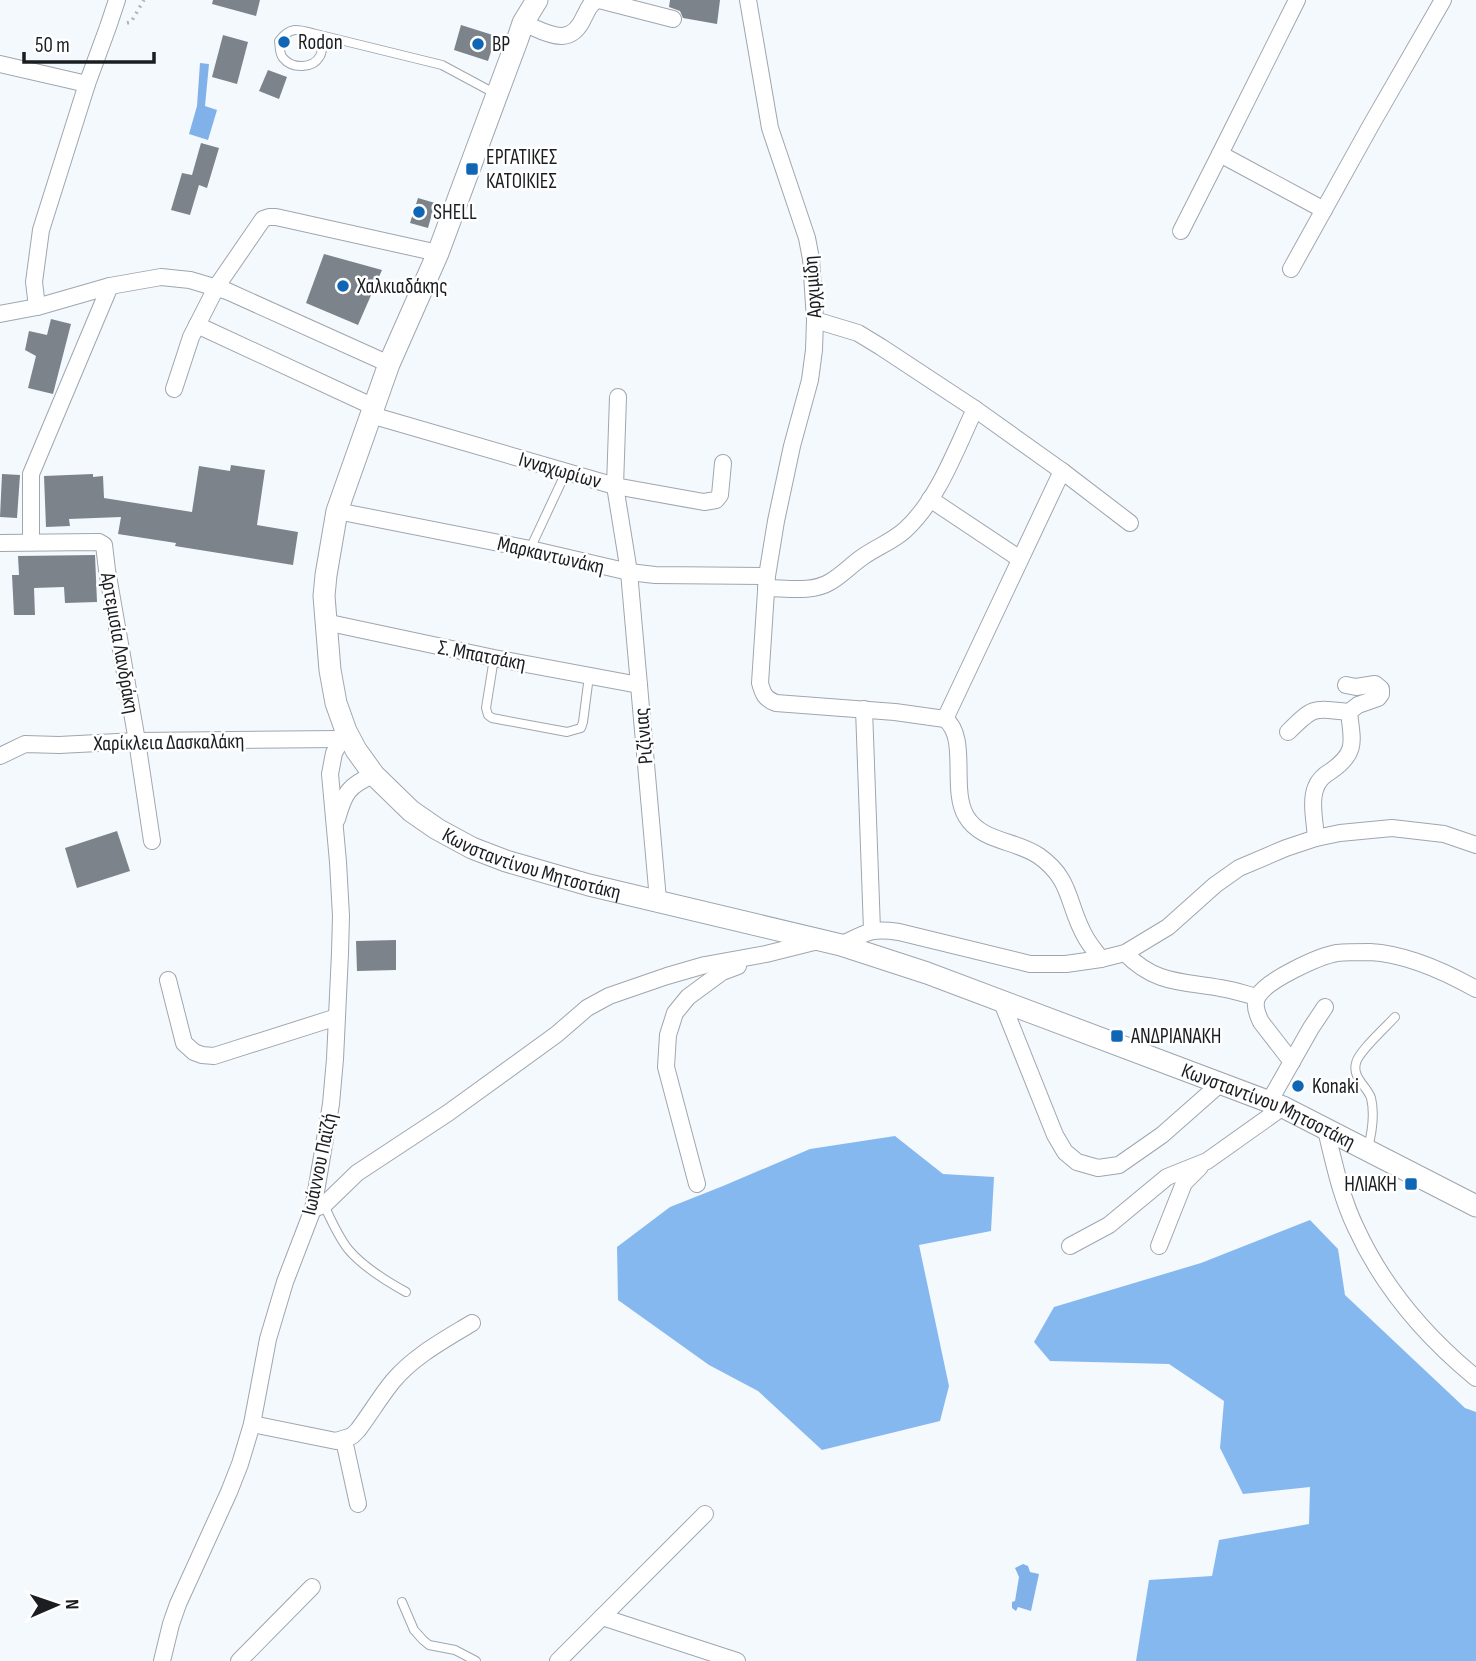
<svg xmlns="http://www.w3.org/2000/svg" width="1476" height="1661" viewBox="0 0 1476 1661" font-family="'Sofia Sans Condensed',sans-serif">
	<style>
		.forest { fill: #86b8f0 }
		.water { fill: #80b1e9 }
		.building { fill: #7c838b }
		.lines { fill: none; stroke-linecap: round; stroke-linejoin: round }
		.lane-casing { stroke: #9fa6ae; stroke-width: 10 }
		.street-casing { stroke: #9fa6ae; stroke-width: 18 }
		.secondary-casing { stroke: #9fa6ae; stroke-width: 23 }
		.path { stroke: #b0b4b9; stroke-width: 3.5; stroke-dasharray: 2 5; stroke-linecap: butt }
		.lane { stroke: #fff; stroke-width: 8 }
		.street { stroke: #fff; stroke-width: 16 }
		.secondary { stroke: #fff; stroke-width: 21 }
		.poi-dot { fill: #0e66b4; stroke: #fff; stroke-width: 2.5 }
		.labels { text-anchor: middle; stroke-width: 5; stroke-linejoin: round; paint-order: stroke }
		.poi-label { font-size: 21px; fill: #1b1e21; stroke: #fff; text-anchor: start }
		.street-label { font-size: 21px; fill: #1b1e21; stroke: #fff }
	</style>
	<rect width="100%" height="100%" fill="#f4f9fe"/>
	<g class="forest">
		<polygon points="895,1136 943,1174 994,1177 991,1231 919,1245 949,1386 940,1421 822,1450 758,1391 709,1365 618,1300 617,1247 670,1207 723,1186 810,1149"/>
		<polygon points="1310,1220 1338,1249 1345,1295 1465,1408 1476,1412 1476,1661 1136,1661 1149,1580 1212,1576 1219,1540 1309,1524 1310,1487 1243,1494 1220,1448 1224,1401 1169,1364 1050,1361 1034,1342 1054,1307 1201,1263"/>
	</g>
	<g class="water">
		<polygon points="200,63 209,64 205,106 217,110 208,140 189,134 197,106"/>
		<polygon points="1023,1564 1028,1566 1030,1572 1039,1574 1031,1611 1018,1607 1016,1611 1012,1608 1012,1602 1015,1601 1019,1577 1015,1568"/>
	</g>
	<g class="building">
		<polygon points="213,0 260,0 256,16 212,4"/>
		<polygon points="670,0 720,0 717,24 683,18 680,11 669,7"/>
		<polygon points="461,25 496,36 488,61 454,50"/>
		<polygon points="223,35 248,42 237,84 212,77"/>
		<polygon points="268,70 287,77 279,99 259,91"/>
		<polygon points="201,143 219,148 207,188 199,185 190,215 171,210 182,173 192,175"/>
		<polygon points="418,198 435,203 428,228 410,223"/>
		<polygon points="324,254 382,270 358,325 306,303"/>
		<polygon points="51,319 71,324 53,394 28,388 36,356 25,350 29,331 47,335"/>
		<polygon points="231,465 265,470 257,525 298,532 293,565 175,546 176,543 118,534 121,517 69,519 70,526 46,527 44,476 93,474 93,477 103,476 104,498 192,512 199,466 230,471"/>
		<polygon points="2,474 20,475 17,518 0,517"/>
		<polygon points="95,555 97,602 65,603 64,587 34,588 35,615 14,615 12,575 19,575 18,556"/>
		<polygon points="117,831 130,871 77,888 65,848"/>
		<polygon points="396,940 396,970 357,971 356,941"/>
	</g>
	<g class="lines">
		<g class="lane-casing">
			<g id="lane">
				<path d="M316,34L323,44C322,48 322,53 320,56C313,69 292,69 283,58C279,53 280,46 279,41C291,25 299,30 316,34L442,65L496,94"/>
				<polyline points="530,549 566,472"/>
				<polyline points="494,658 486,708 488,715 492,718 567,732 581,728 583,722 589,676"/>
				<path d="M1368,1148C1372,1132 1375,1114 1371,1098C1367,1086 1352,1078 1356,1063C1358,1052 1386,1027 1395,1017"/>
				<path d="M324,1205C331,1220 338,1236 348,1249C363,1267 386,1281 406,1292"/>
				<polyline points="402,1602 414,1630 423,1640 429,1645 455,1650 476,1661"/>
			</g>
		</g>
		<g class="street-casing">
			<g id="street">
				<polyline points="599,0 673,19"/>
				<path d="M748,0L770,128L807,238L811,259L815,320L814,350L810,380L792,446L776,521L767,576L760,683C763,694 765,699 776,703L895,712L945,719C969,737 950,789 966,816C981,842 1016,840 1039,856C1073,880 1067,906 1086,938C1090,945 1096,952 1101,959"/>
				<polyline points="1297,0 1220,154 1324,210"/>
				<path d="M523,23C548,33 570,49 584,17C588,10 589,4 597,0"/>
				<polyline points="0,64 87,84"/>
				<polyline points="1181,231 1220,154"/>
				<polyline points="1291,269 1371,125 1443,0"/>
				<polyline points="37,307 34,282 41,230 87,84 108,27 117,0"/>
				<polyline points="0,314 37,307 110,286 161,277 190,280 227,291 389,364"/>
				<polyline points="815,320 858,333 881,347 975,409 1062,471 1130,523"/>
				<polyline points="197,325 374,407"/>
				<polyline points="174,389 191,337 217,286 263,219 269,217 276,217 438,253"/>
				<polyline points="618,397 615,486 629,572 658,900"/>
				<polyline points="371,415 615,486 704,502 716,500 720,495 723,463"/>
				<polyline points="930,499 1020,559"/>
				<polyline points="337,511 530,549 629,572 655,575 767,576"/>
				<polyline points="31,542 31,474 110,286"/>
				<polyline points="0,543 99,542 104,545 107,570 137,741 152,841"/>
				<path d="M766,588C786,588 812,593 830,582C842,575 852,564 864,556C877,547 893,541 905,530C938,500 956,449 975,409"/>
				<polyline points="325,622 494,658 639,685"/>
				<polyline points="864,709 872,930"/>
				<polyline points="945,719 1062,471"/>
				<path d="M1288,732C1314,706 1313,708 1349,712"/>
				<polyline points="0,756 25,744 59,745 137,741 341,739"/>
				<path d="M337,819C344,794 348,785 374,775"/>
				<path d="M1316,838C1315,822 1310,801 1316,787C1319,779 1324,775 1331,771C1358,752 1352,741 1349,712L1358,705L1378,698L1381,694V689L1375,684L1356,687L1346,685"/>
				<path d="M841,945C867,932 870,928 899,932L1030,964H1066L1101,959L1125,953L1168,927L1215,885L1239,868L1286,848L1316,838L1340,833L1392,828L1444,834L1476,845"/>
				<path d="M1125,953C1155,984 1181,981 1220,988C1233,990 1245,994 1257,997"/>
				<polyline points="168,980 184,1043 194,1052 202,1055 214,1056 337,1017"/>
				<polyline points="1001,1000 1055,1135 1065,1152 1077,1162 1098,1168 1119,1165 1162,1135 1221,1083"/>
				<path d="M1292,1062L1261,1022C1257,1014 1253,1004 1258,996C1267,980 1319,956 1337,953C1347,952 1359,952 1370,952C1407,954 1444,971 1476,989"/>
				<polyline points="1269,1102 1311,1028 1325,1007"/>
				<path d="M1326,1130C1334,1163 1341,1197 1356,1228C1383,1287 1426,1337 1476,1378"/>
				<polyline points="697,1184 666,1067 668,1035 675,1013 688,997 722,972 738,966"/>
				<polyline points="313,1209 324,1205 357,1173 448,1113 557,1034 587,1008 609,996 667,976 705,965 766,954 818,941"/>
				<polyline points="1070,1246 1109,1225 1167,1177 1207,1161 1283,1107"/>
				<polyline points="1159,1246 1184,1183 1200,1167"/>
				<path d="M252,1424L336,1441L352,1436L358,1430C370,1414 380,1397 393,1381C414,1356 444,1340 472,1323"/>
				<polyline points="344,1440 358,1504"/>
				<polyline points="602,1617 737,1661"/>
				<polyline points="162,1661 171,1624 178,1604 229,1492 240,1464 252,1424 268,1339 285,1282 313,1209 331,1104 335,1059 340,953 341,916 338,862 330,774 334,753 346,731"/>
				<polyline points="239,1661 312,1587"/>
				<polyline points="558,1661 705,1514"/>
			</g>
		</g>
		<g class="secondary-casing">
			<g id="secondary">
				<path id="s1" d="M537,0L523,23L518,38L438,253L389,364L337,511L326,575L324,596L330,670L336,703L346,731L356,750L374,775L411,811L437,829L472,848L506,861L589,885L841,945L927,973L1283,1107L1476,1206"/>
			</g>
		</g>
		<polyline class="path" points="127,23 131,22 144,0"/>
		<use href="#lane" class="lane"/>
		<use href="#street" class="street"/>
		<use href="#secondary" class="secondary"/>
	</g>
	<g class="poi-dot">
		<circle cx="284" cy="42" r="7"/>
		<circle cx="478" cy="44" r="7"/>
		<rect x="465" y="162" width="14" height="14" rx="3.5"/>
		<circle cx="419" cy="212" r="7"/>
		<circle cx="343" cy="286" r="7"/>
		<rect x="1110" y="1029" width="14" height="14" rx="3.5"/>
		<circle cx="1298" cy="1086" r="7"/>
		<rect x="1404" y="1177" width="14" height="14" rx="3.5"/>
	</g>
	<g class="labels">
		<g class="poi-label">
			<text x="298" y="49">Rodon</text>
			<text x="492" y="51">BP</text>
			<text x="486" y="164">ΕΡΓΑΤΙΚΕΣ<tspan x="486" dy="24">ΚΑΤΟΙΚΙΕΣ</tspan></text>
			<text x="433" y="219">SHELL</text>
			<text x="357" y="293">Χαλκιαδάκης</text>
			<text x="1131" y="1043">ΑΝΔΡΙΑΝΑΚΗ</text>
			<text x="1312" y="1093">Konaki</text>
			<text x="1397" y="1191" text-anchor="end">ΗΛΙΑΚΗ</text>
		</g>
		<g class="street-label">
			<text transform="translate(812 287) rotate(-94)" y="7">Αρχιμίδη</text>
			<text transform="translate(560 470) rotate(16)" y="7">Ινναχωρίων</text>
			<text transform="translate(551 555) rotate(13)" y="7">Μαρκαντωνάκη</text>
			<text transform="translate(120 643) rotate(80)" y="7">Αρτεμισία Λανδράκη</text>
			<text transform="translate(482 655) rotate(11)" y="7">Σ. Μπατσάκη</text>
			<text transform="translate(643 736) rotate(-95)" y="7">Ριζίνιας</text>
			<text transform="translate(169 742) rotate(-1)" y="7">Χαρίκλεια Δασκαλάκη</text>
			<text dy="7" stroke="none"><textPath href="#s1" startOffset="1010">Κωνσταντίνου Μητσοτάκη</textPath></text>
			<text dy="7" stroke="none"><textPath href="#s1" startOffset="1787">Κωνσταντίνου Μητσοτάκη</textPath></text>
			<text transform="translate(319 1164) rotate(-78)" y="7">Ιωάννου Παϊζή</text>
		</g>
	</g>
	<g transform="translate(56 1605) rotate(88)" stroke="#ffffff" stroke-width="5" paint-order="stroke">
	<path d="M0-5L12 26L0 18L-12 26Z" fill="#1b1e21"/>
	<text y="-10" font-size="19" font-weight="bold" text-anchor="middle" fill="#1b1e21">N</text>
	</g>
	<path d="M24 52v10h130v-10" fill="none" stroke="#1b1e21" stroke-width="3.5"/>
	<text x="35" y="52" font-size="21" fill="#1b1e21" stroke="#ffffff" stroke-width="5" paint-order="stroke">50 m</text>
</svg>
